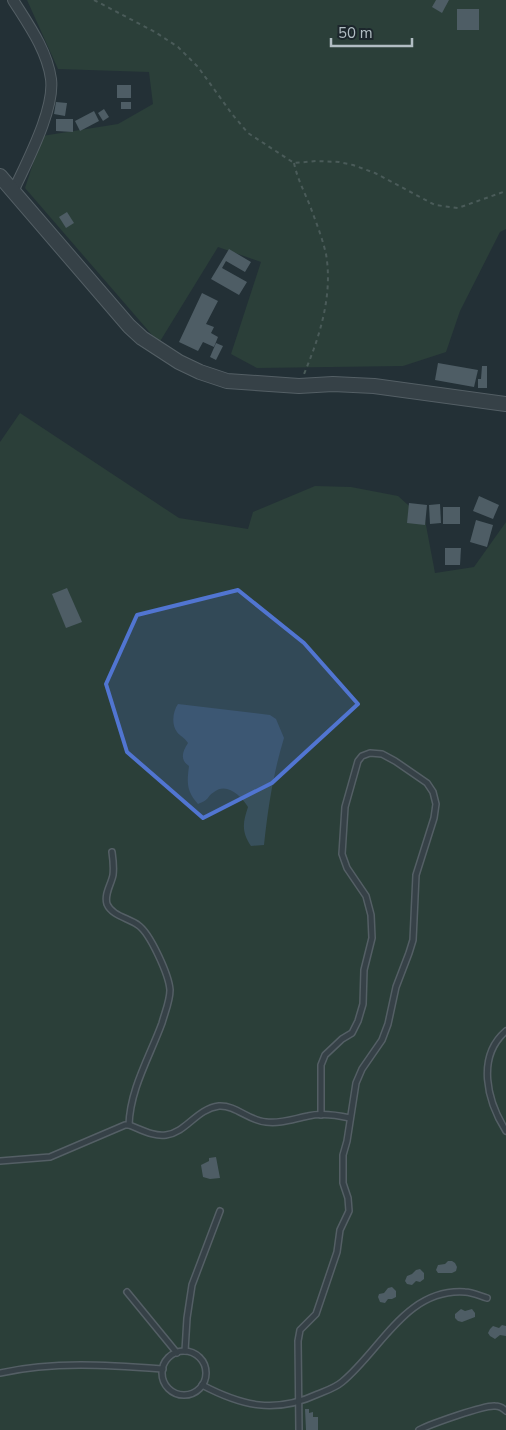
<svg xmlns="http://www.w3.org/2000/svg" width="506" height="1430" viewBox="0 0 506 1430" font-family="'Nunito Sans',sans-serif">
	<style>
		.green { fill: #2b3f39 }
		.water { fill: #38505c }
		.building { fill: #4e5d65 }
		.lines { fill: none; stroke-linecap: round; stroke-linejoin: round }
		.service-casing { stroke: #545f65; stroke-width: 8 }
		.minor-casing { stroke: #545f65; stroke-width: 12 }
		.tertiary-casing { stroke: #545f65; stroke-width: 16 }
		.path { stroke: #4a5b59; stroke-width: 2; stroke-dasharray: 4 4; stroke-linecap: butt }
		.service { stroke: #364147; stroke-width: 5 }
		.minor { stroke: #364147; stroke-width: 10 }
		.tertiary { stroke: #364147; stroke-width: 14 }
		.marked { fill: #5175d1; fill-opacity: 0.2; stroke: #5175d1; stroke-width: 4; stroke-linejoin: round }
	</style>
	<rect width="100%" height="100%" fill="#233036"/>
	<g class="green">
		<polygon points="27,0 506,0 506,229 500,232 460,311 446,352 403,366 257,368 231,354 261,262 218,247 159,343 25,188 42,136 118,124 153,104 149,72 58,69"/>
		<polygon points="20,413 179,518 248,529 253,512 315,486 351,487 398,496 425,520 435,573 474,567 506,522 506,1430 0,1430 0,442"/>
	</g>
	<path class="water" d="M178,704L270,715L276,719L284,738C273,774 268,808 264,845L251,846C241,831 243,822 248,807C241,796 227,782 214,792C206,797 211,799 198,804C186,791 187,782 189,766C180,760 182,752 188,743C184,737 180,736 177,732C171,724 173,711 178,704Z"/>
	<g class="building">
		<polygon points="436,0 449,0 442,13 432,7"/>
		<rect x="457" y="9" width="22" height="21"/>
		<rect x="117" y="85" width="14" height="13"/>
		<polygon points="56,102 67,103 65,116 54,114"/>
		<rect x="121" y="102" width="10" height="7"/>
		<polygon points="104,109 109,117 103,121 98,113"/>
		<polygon points="94,111 99,121 80,131 75,121"/>
		<polygon points="56,119 73,119 73,132 56,131"/>
		<polygon points="67,212 74,223 66,228 59,217"/>
		<polygon points="229,249 251,262 245,272 226,261 222,268 247,282 239,295 211,279"/>
		<polygon points="202,293 218,301 206,324 214,327 211,333 218,337 214,347 203,342 198,351 179,342"/>
		<polygon points="216,343 223,346 216,360 210,357"/>
		<polygon points="438,363 478,370 474,387 435,380"/>
		<polygon points="482,366 487,366 487,388 478,388 478,379 481,379"/>
		<polygon points="479,496 499,505 493,519 473,511"/>
		<polygon points="409,503 427,505 425,525 407,523"/>
		<polygon points="440,504 441,523 430,524 429,505"/>
		<rect x="443" y="507" width="17" height="17"/>
		<polygon points="476,520 493,525 487,547 470,542"/>
		<polygon points="445,548 461,548 460,565 445,565"/>
		<polygon points="67,588 82,622 66,628 52,594"/>
		<polygon points="216,1157 220,1178 210,1179 203,1177 201,1165 209,1161 209,1158"/>
		<polygon points="448,1261 452,1261 455,1263 457,1267 456,1271 452,1273 438,1273 436,1270 438,1265 445,1264"/>
		<polygon points="420,1269 424,1273 424,1279 420,1282 416,1281 412,1285 407,1284 405,1281 407,1276 412,1274 416,1270"/>
		<polygon points="392,1287 396,1291 396,1297 392,1299 388,1299 385,1303 380,1302 378,1297 379,1294 384,1293 388,1288"/>
		<polygon points="461,1309 465,1311 472,1309 475,1313 475,1317 462,1322 458,1321 455,1318 455,1314"/>
		<polygon points="502,1325 506,1326 506,1336 500,1335 495,1339 490,1336 488,1333 490,1329 493,1326 499,1328"/>
		<polygon points="305,1409 309,1409 309,1413 313,1412 313,1417 318,1417 318,1430 306,1430"/>
	</g>
	<g class="lines">
		<g class="service-casing">
			<g id="service">
				<path d="M112,852C113,859 114,867 113,875C111,885 104,894 107,904C112,916 129,918 138,925C150,933 169,975 170,990C170,1001 165,1012 162,1023C150,1056 130,1089 129,1125"/>
				<path d="M506,1031C476,1057 487,1101 506,1131"/>
				<path d="M0,1161L50,1157L125,1125H129C140,1129 154,1137 166,1135C187,1132 196,1109 219,1106C236,1105 249,1121 266,1122C280,1124 293,1119 308,1116C321,1113 336,1115 350,1118"/>
				<polyline points="127,1292 177,1353"/>
				<polyline points="185,1351 187,1318 192,1285 220,1211"/>
				<circle cx="184" cy="1373" r="22"/>
				<path d="M0,1373C54,1361 108,1365 163,1369"/>
				<path d="M202,1385C242,1406 275,1414 318,1394C325,1391 335,1388 342,1382C381,1350 406,1288 465,1292C472,1292 480,1296 487,1298"/>
				<polyline points="299,1430 298,1341 300,1330 316,1314 337,1252 340,1230 349,1211 348,1198 343,1183 343,1155 347,1141 356,1083 362,1069 382,1040 388,1024 396,987 409,953 413,940 416,875 434,818 436,804 433,792 427,783 395,761 382,754 370,753 362,756 358,761 345,807 342,854 347,868 366,896 371,915 372,938 364,970 363,1004 358,1021 352,1033 342,1039 325,1055 321,1065 321,1115"/>
				<path d="M419,1430C431,1424 484,1405 495,1406C500,1406 503,1408 506,1411"/>
			</g>
		</g>
		<g class="minor-casing">
			<path id="minor" d="M13,0C28,24 47,50 51,79C55,110 26,163 13,192"/>
		</g>
		<g class="tertiary-casing">
			<polyline id="tertiary" points="0,176 129,326 142,338 179,362 200,372 227,381 299,386 333,384 374,386 506,404"/>
		</g>
		<g class="path">
			<polyline points="94,0 155,32 178,47 198,67 232,114 248,133 294,163 316,161 339,162 353,165 375,173 435,205 458,208 506,191"/>
			<path d="M294,163C298,182 307,196 313,214C318,227 323,241 326,254C333,295 320,336 304,374"/>
		</g>
		<use href="#service" class="service"/>
		<use href="#minor" class="minor"/>
		<use href="#tertiary" class="tertiary"/>
	</g>
	<path class="marked" d="M238,590L304,643L358,704L272,783L203,818L127,752L106,684L137,615Z"/>
	<path d="M331 38v8h81v-8" fill="none" stroke="#b1bdc3" stroke-width="2.5"/>
	<text x="338" y="38" font-size="15" fill="#b1bdc3" stroke="#1c262c" stroke-width="4" paint-order="stroke">50 m</text>
</svg>
